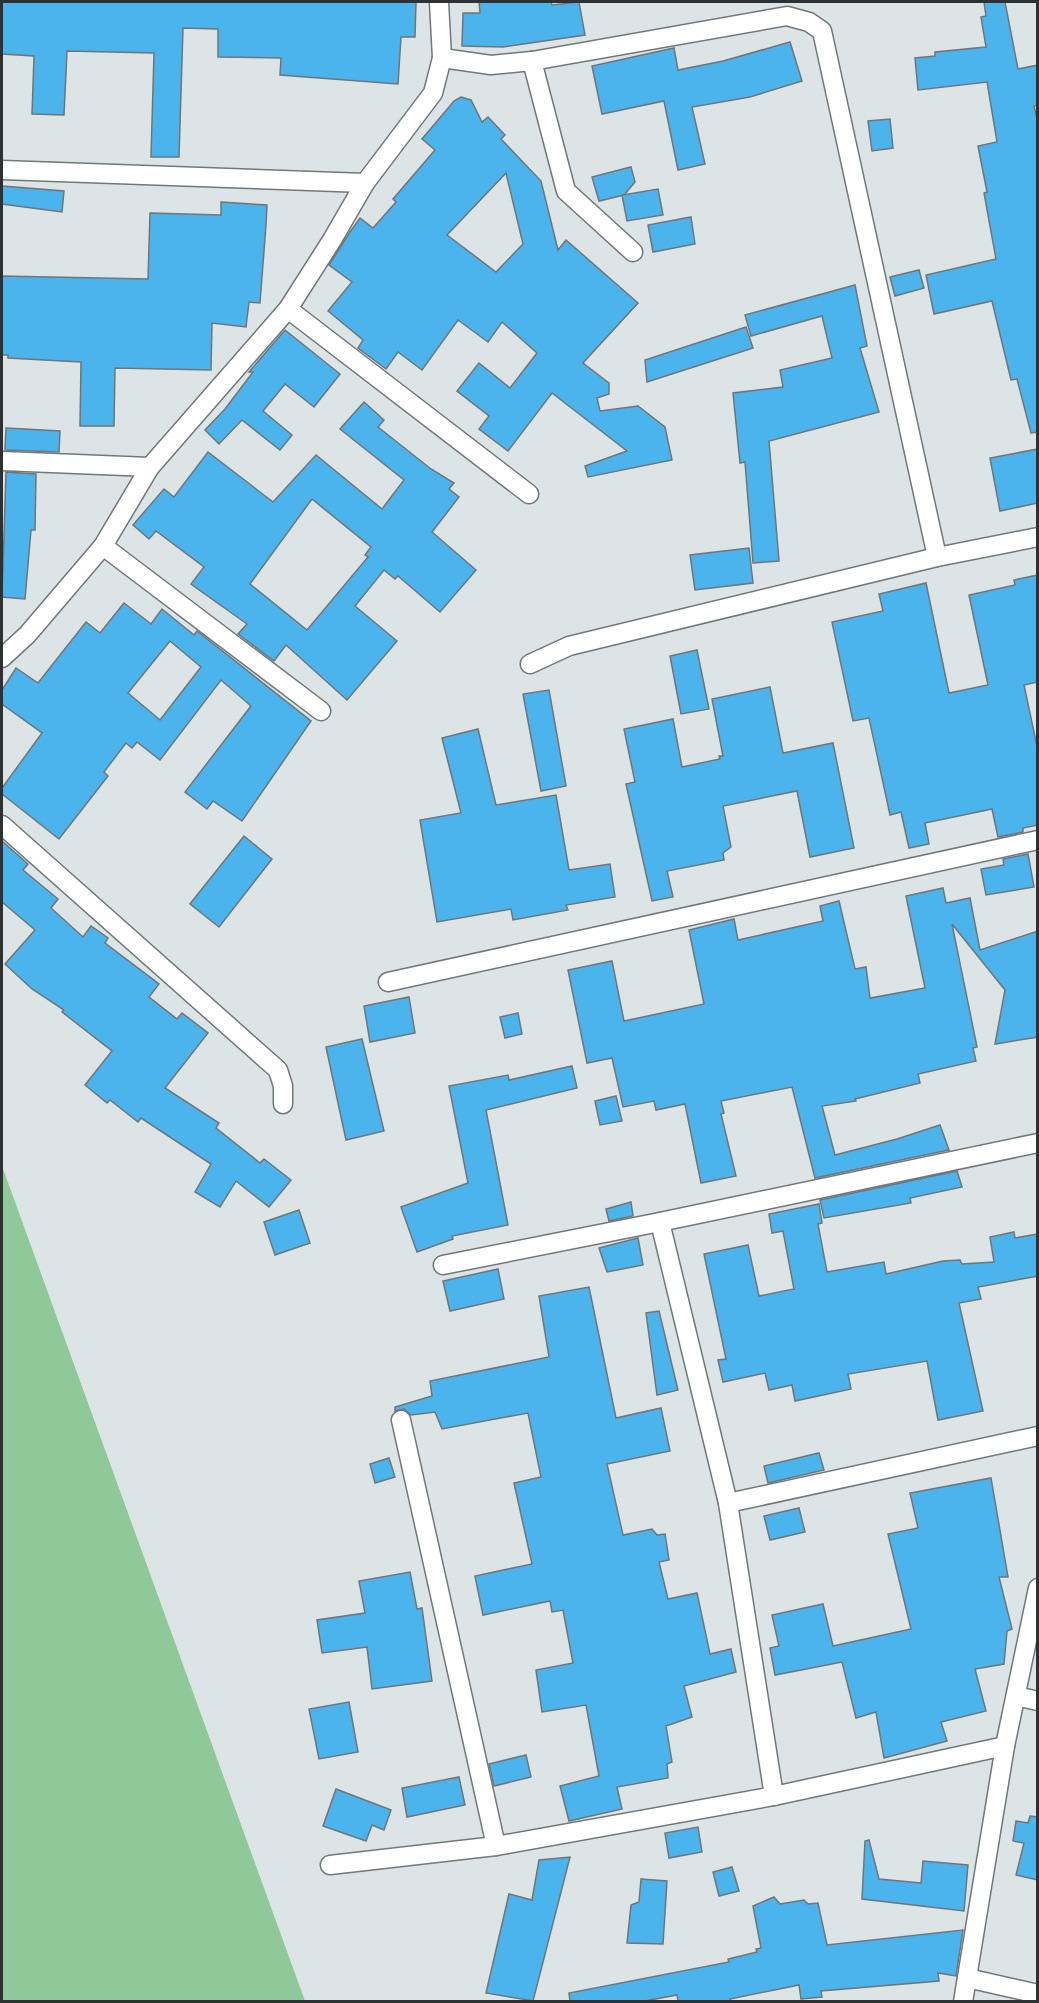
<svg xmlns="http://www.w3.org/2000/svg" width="1039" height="2003" viewBox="0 0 1039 2003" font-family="Manrope,sans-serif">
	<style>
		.green { fill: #8fc899 }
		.building { fill: #4cb4ec; stroke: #6f7578; stroke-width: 1.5; fill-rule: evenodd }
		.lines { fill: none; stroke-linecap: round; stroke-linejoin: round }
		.street-casing { stroke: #707879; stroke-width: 21 }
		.street { stroke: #fff; stroke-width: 18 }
	</style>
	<rect width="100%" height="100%" fill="#dce4e5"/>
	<polygon class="green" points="2,1166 305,2001 2,2001"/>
	<g class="building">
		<polygon points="2,2 416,2 415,37 401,37 398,84 280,75 281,58 218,57 218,29 183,28 179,157 151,157 154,53 67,51 64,115 32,114 34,56 2,54"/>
		<polygon points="479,2 551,2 552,5 579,2 585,35 503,47 462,46 463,13 480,13"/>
		<polygon points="984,2 1005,2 1018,69 1038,65 1038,105 1034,106 1038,123 1038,432 1031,433 1017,379 1011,380 992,301 934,314 926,275 996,259 984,193 987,192 978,146 997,142 987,82 918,90 915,58 935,56 935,52 986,47 981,17 986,16"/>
		<polygon points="790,42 802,81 750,97 692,107 705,164 678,170 664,101 602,114 592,66 674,48 678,70 723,61"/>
		<path d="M461,97L471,100L482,122L488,117L505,135L501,139L541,181L558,250L566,240L638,303L583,363L609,383V394L597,398L600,411L638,406L665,427L672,460L588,477L585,466L627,451L552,393L508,451L479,429L489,416L457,391L479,363L510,388L537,353L502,322L488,342L458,320L422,370L398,352L386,369L358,348L363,340L328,311L352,282L329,265L350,232L360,218L373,228L396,202L393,199L435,150L422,139L454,101ZM506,173L523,244L496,272L447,235Z"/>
		<polygon points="890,119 893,148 872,151 868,121"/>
		<polygon points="631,167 635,182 624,195 599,201 592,177"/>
		<polygon points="2,186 64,191 62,212 2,204"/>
		<polygon points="658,189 663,215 627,221 622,195"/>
		<polygon points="221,202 267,205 266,225 260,303 249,302 246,327 212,323 211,370 115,368 114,426 80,426 81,362 8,358 8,355 2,355 2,276 148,279 150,213 221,215"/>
		<polygon points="691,217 695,244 653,252 648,225"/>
		<polygon points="919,270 924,288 895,296 890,277"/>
		<polygon points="855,285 867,346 860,348 879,412 769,441 779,561 753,563 745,462 740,463 733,393 783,387 780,370 832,358 822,316 751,336 745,315"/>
		<polygon points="746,327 753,348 647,382 645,360"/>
		<polygon points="285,330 340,374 314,407 285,384 263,411 292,435 280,450 242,420 219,444 205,430 225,409 253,372 249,372"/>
		<path d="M364,402L384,420L378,427L431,469L454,483L449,489L459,497L432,532L476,570L440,612L398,576L395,579L384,570L355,606L397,641L347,700L286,645L274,661L238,634L247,624L191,584L204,567L156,531L149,539L133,525L164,489L174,497L208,452L273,502L316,455L382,509L404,480L340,429ZM312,499L371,547L365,555L368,557L307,630L250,584Z"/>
		<polygon points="6,428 60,431 59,452 5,450"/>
		<polygon points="1038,449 1038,503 1000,511 990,458"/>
		<polygon points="6,472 36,474 35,530 31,530 25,599 2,597"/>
		<polygon points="749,548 753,583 695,590 690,555"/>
		<polygon points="1038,575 1038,682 1024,685 1038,751 1038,825 1023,828 1023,832 998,837 992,809 925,823 929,844 909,848 901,812 890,815 869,718 853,721 832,622 883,611 879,594 926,583 949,693 988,685 969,595 1015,585 1014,580"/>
		<path d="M124,603L151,624L162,609L194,635L197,631L311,721L242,821L213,801L207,809L185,792L251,706L221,680L160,760L137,742L132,748L126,743L104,772L108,776L59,839L2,794V788L42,733L2,704V690L16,668L38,683L86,622L100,633ZM170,641L201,667L160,720L128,693Z"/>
		<polygon points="697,650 709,709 681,714 670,656"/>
		<polygon points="770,687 783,753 833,743 854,848 810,857 797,791 723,806 731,847 723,853 724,860 667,871 673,897 652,901 626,784 635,782 624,729 673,719 682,767 720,759 719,756 723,756 712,699"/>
		<polygon points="549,690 566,786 541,791 523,694"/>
		<polygon points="478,729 496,805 556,795 569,870 610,864 615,897 566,905 568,910 513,920 511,909 437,922 420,820 461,813 442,738"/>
		<polygon points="244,836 272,859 219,927 190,904"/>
		<polygon points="2,841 28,864 23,870 58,899 51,908 83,937 91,926 108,938 105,943 159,984 149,997 177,1019 182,1013 208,1033 165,1088 219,1123 216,1128 260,1163 264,1159 291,1180 269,1207 236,1181 220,1207 195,1192 211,1164 141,1118 138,1122 110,1100 107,1103 85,1085 112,1051 62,1012 64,1010 32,989 5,964 35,930 2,902"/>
		<polygon points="1028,854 1034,887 986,895 981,869 1004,865 1003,859"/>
		<polygon points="943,888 946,903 970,898 980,950 1038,931 1038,1037 995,1044 1005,990 952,924 977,1047 973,1048 976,1061 918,1074 920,1083 855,1099 856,1101 822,1106 835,1155 897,1139 940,1125 949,1150 815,1178 792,1087 721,1101 724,1113 721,1114 736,1176 701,1183 685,1104 656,1110 654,1101 623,1107 612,1058 587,1063 568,970 612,961 624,1021 704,1004 689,930 734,919 738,940 823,921 820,906 839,901 855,969 866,967 870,998 925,988 906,896"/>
		<polygon points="409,997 415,1033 370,1042 364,1006"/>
		<polygon points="518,1013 522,1034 505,1038 500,1017"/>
		<polygon points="362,1039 384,1131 346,1140 326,1047"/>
		<polygon points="572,1066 577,1088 486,1110 508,1225 452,1236 453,1239 417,1252 401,1207 468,1183 449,1086 508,1075 509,1080"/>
		<polygon points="616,1096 622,1121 600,1125 595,1101"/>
		<polygon points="957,1171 962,1187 910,1198 911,1203 824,1218 820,1200"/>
		<polygon points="631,1202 633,1216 609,1221 606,1209"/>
		<polygon points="819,1204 822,1223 818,1224 827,1272 884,1262 886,1274 943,1261 960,1260 962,1264 994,1262 990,1237 1014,1232 1015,1238 1038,1234 1038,1276 978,1287 981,1299 959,1303 983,1411 938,1420 927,1361 848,1374 851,1389 795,1401 792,1385 769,1390 765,1373 723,1382 718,1360 726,1359 704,1254 748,1245 759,1296 794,1289 783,1231 772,1233 769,1214"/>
		<polygon points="299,1210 310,1243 275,1255 264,1222"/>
		<polygon points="638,1238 643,1265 607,1272 599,1248"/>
		<polygon points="498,1269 504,1299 450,1311 443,1281"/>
		<polygon points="589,1287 616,1418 661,1408 670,1451 607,1464 623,1535 652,1529 657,1535 665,1534 669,1560 659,1562 668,1599 697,1593 710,1654 731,1649 736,1672 684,1686 692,1717 666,1726 672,1762 667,1764 668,1778 617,1787 622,1809 569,1821 560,1786 599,1776 586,1705 542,1712 536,1670 573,1663 563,1610 552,1612 550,1601 483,1615 475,1576 532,1564 514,1483 541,1477 528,1413 442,1429 435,1412 411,1415 404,1409 395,1411 395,1407 432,1396 430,1381 549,1357 539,1296"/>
		<polygon points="659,1311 678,1390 657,1395 646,1313"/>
		<polygon points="819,1453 824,1470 768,1483 764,1466"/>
		<polygon points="389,1458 395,1477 375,1483 370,1464"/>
		<polygon points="991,1478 1008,1577 999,1577 1012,1629 1007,1631 1004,1664 975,1669 986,1711 941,1722 947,1741 884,1758 876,1712 856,1718 842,1662 775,1675 770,1648 779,1646 772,1615 823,1604 833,1646 911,1629 888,1534 918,1528 910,1493"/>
		<polygon points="799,1508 805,1532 770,1540 764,1516"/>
		<polygon points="410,1572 417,1609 422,1608 432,1681 372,1689 367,1647 322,1653 317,1620 365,1613 359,1581"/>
		<polygon points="349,1702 358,1752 319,1759 309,1709"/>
		<polygon points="526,1755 531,1777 494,1786 489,1764"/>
		<polygon points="459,1777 465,1805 407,1817 402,1788"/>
		<polygon points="336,1789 391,1810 384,1830 372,1825 366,1841 323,1826"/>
		<polygon points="1030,1816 1038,1817 1038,1880 1016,1875 1024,1843 1013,1841 1016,1821 1028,1823"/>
		<polygon points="698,1827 702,1852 669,1858 665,1833"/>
		<polygon points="869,1840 879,1879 921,1883 923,1861 968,1865 964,1911 862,1899 865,1841"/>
		<polygon points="570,1857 533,2001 486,1993 509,1894 532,1900 539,1860"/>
		<polygon points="732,1867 739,1891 719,1896 713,1872"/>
		<polygon points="641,1879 667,1881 663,1944 627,1943 631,1905 639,1902"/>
		<polygon points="774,1897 780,1904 804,1900 808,1904 818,1903 827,1945 963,1930 956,1976 938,1973 939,1981 821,1991 822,1997 801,1999 799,1985 730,1999 730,2001 678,2001 677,1995 645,2001 570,2001 569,1993 729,1962 728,1959 757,1952 756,1949 761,1948 753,1906"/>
	</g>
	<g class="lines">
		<g class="street-casing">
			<g id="street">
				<polyline points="442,58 491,65 532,61 787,16 809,22 822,31 937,557"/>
				<polyline points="532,61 566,191 633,252"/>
				<polyline points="2,170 365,183"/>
				<polyline points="288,309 529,494"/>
				<polyline points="2,461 150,467"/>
				<polyline points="103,546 321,711"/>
				<polyline points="2,658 27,635 103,546 150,467 288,309 332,240 365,183 433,93 442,58 439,2"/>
				<polyline points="530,664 569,646 937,557 1038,537"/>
				<polyline points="2,825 278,1070 283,1086 283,1104"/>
				<polyline points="388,982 1038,840"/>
				<polyline points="443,1265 660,1222"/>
				<polyline points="401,1420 496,1846"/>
				<polyline points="728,1503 1038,1436"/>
				<polyline points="1016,1696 1038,1701"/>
				<polyline points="774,1796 728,1503 660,1222 1038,1143"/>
				<polyline points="330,1865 496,1846 774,1796 1005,1746"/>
				<polyline points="967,1978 1038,1994"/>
				<polyline points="963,2002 1005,1746 1038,1588"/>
			</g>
		</g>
		<use href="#street" class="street"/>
	</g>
	<rect width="1039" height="2003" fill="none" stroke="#2e3132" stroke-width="6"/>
</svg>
